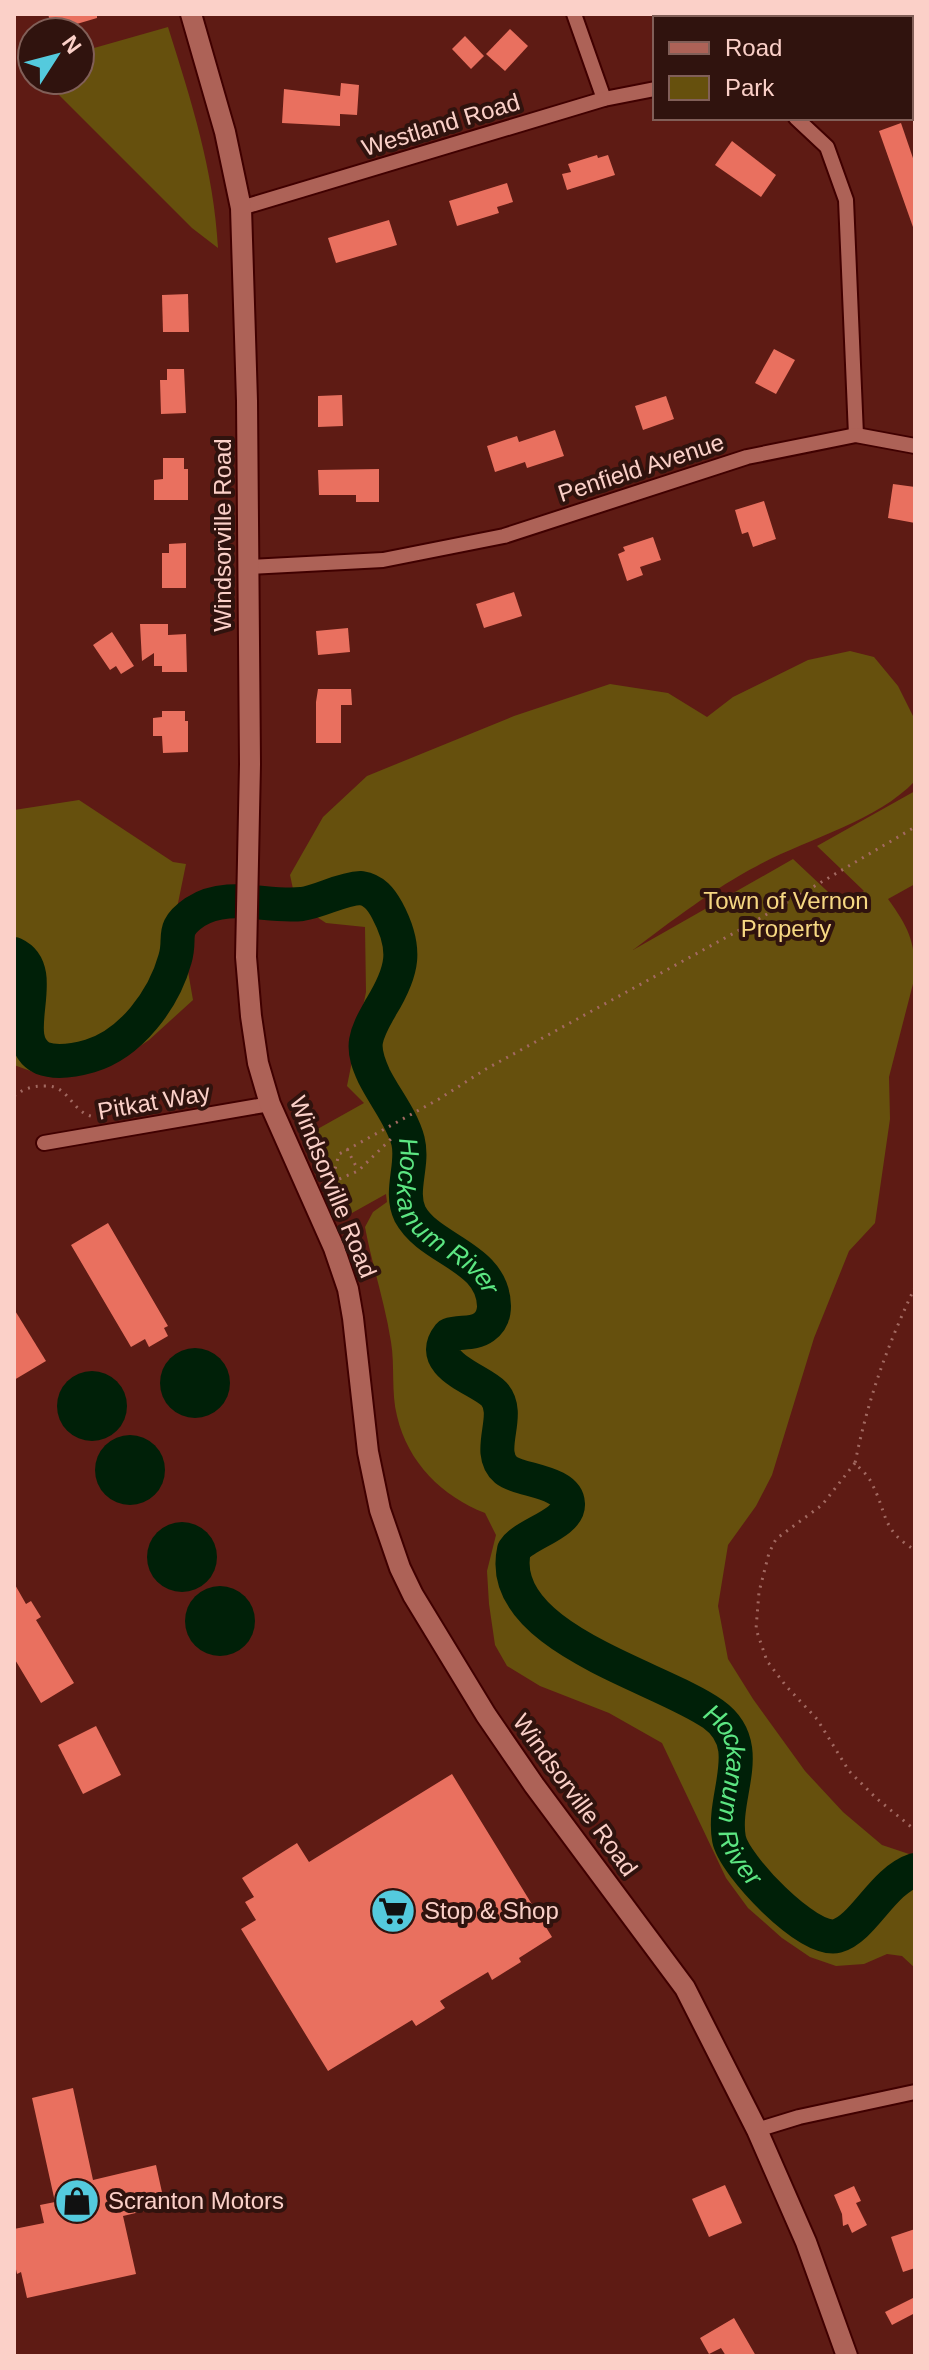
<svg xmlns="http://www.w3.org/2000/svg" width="929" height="2370" viewBox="0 0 929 2370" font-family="Arial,sans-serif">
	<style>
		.green { fill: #66500d }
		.water { fill: #002008 }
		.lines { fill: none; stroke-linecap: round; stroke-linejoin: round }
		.river { stroke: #002008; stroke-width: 34 }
		.building { fill: #e9705f }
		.street-casing { stroke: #400000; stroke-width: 18 }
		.secondary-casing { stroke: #400000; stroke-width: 24 }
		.path { stroke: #a26961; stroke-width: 3; stroke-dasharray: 2 6; stroke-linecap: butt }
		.street { stroke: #ad6257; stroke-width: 14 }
		.secondary { stroke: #ad6257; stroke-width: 20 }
		.labels { text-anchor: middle; stroke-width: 8; stroke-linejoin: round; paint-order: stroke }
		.street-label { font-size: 24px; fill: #fbd0c8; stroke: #30130e }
		.park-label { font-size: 24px; fill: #f7d883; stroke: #30130e }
		.poi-label { font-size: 24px; fill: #fbd0c8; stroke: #30130e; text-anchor: start }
		.water-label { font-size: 26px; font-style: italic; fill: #5ce682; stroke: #30130e }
	</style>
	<rect width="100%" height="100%" fill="#5e1b14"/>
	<g class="green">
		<path d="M168,27C191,100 214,171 218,248L192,228L44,80H80V52Z"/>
		<path d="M850,651L874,657L898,686L915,720V781C876,822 806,839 757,866C716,887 670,922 633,950L793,859L842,905L864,891L817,846L915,791V884L888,899C908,927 915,940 915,976L889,1077L890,1119L875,1223L849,1251L814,1338L772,1475L756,1506L728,1545L718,1606L728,1659L753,1699L805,1771L843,1812L882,1845L915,1856V1968L902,1956L887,1954L864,1964L836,1966L810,1957L782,1938L748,1908L726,1878L662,1743L609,1713L540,1686L507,1666L495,1645L489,1604L487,1571L496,1535L485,1513C442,1496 408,1463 397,1416C391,1392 395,1366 391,1342C385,1303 372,1265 365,1227L373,1212L387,1202L386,1194L352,1213L314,1131L364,1103L347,1086L366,992L365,927L326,923L296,903L290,875L323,817L367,776L514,716L610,684L668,693L707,717L733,697L808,660Z"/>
		<polygon points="79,800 173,862 186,864 177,908 193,1000 149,1040 116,1062 36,1073 14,1065 14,810"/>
	</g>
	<g class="water">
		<circle cx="195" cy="1383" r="35"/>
		<circle cx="92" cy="1406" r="35"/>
		<circle cx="130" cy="1470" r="35"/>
		<circle cx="182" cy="1557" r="35"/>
		<circle cx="220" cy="1621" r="35"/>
	</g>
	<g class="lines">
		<path class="river" id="s1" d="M14,954C52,972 5,1039 42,1058C57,1064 76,1060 90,1056C131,1044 164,999 175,959C182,937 169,930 195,912C228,891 266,908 302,904C322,901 340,889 361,888C374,890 381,899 387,910C408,949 403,971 381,1007C375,1018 368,1029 366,1041C364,1053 369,1065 374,1076C385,1098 402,1118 408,1141C414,1165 399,1191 410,1214C430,1251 493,1256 494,1306C494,1314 491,1322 484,1327C473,1335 460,1331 449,1335C425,1365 480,1379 494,1394C513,1415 484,1451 506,1470C520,1481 567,1481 568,1504C569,1524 524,1534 514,1550C495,1637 660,1676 713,1714C758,1746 721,1795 729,1839C734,1865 808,1943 837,1936C864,1928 882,1881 915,1870"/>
	</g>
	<g class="building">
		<polygon points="48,14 97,14 97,18 53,31"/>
		<polygon points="510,29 528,46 505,71 486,54"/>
		<polygon points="465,36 484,56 471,69 452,49"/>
		<polygon points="341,83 359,85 357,115 340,114 340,126 282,123 284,89 340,96"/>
		<polygon points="901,123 915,164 915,227 913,227 879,131"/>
		<polygon points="732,141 776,175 761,197 715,165"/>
		<polygon points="597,155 598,158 608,155 615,175 567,190 562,174 571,172 568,164"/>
		<polygon points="507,183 513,202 497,207 499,213 457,226 449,201"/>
		<polygon points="389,220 397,245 336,263 328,238"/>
		<polygon points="188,294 189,332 163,332 162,295"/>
		<polygon points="774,349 795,360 776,394 755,383"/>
		<polygon points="167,369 184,369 186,413 161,414 160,380 167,380"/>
		<polygon points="342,395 343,426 318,427 318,396"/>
		<polygon points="666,396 674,419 643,430 635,406"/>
		<polygon points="555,430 564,456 527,468 525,462 495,472 487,446 517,436 519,442"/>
		<polygon points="163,458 184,458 184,469 188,469 188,500 154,500 154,480 163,479"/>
		<polygon points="379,469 379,502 356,502 356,495 319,495 318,470"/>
		<polygon points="893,484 915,487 915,523 888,518"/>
		<polygon points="764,501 776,539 753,547 748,532 742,534 735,510"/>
		<polygon points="653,537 661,560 640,567 643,575 627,581 618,554 625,551 623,547"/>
		<polygon points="186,543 186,588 162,588 162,553 169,553 169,544"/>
		<polygon points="514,592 522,616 484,628 476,604"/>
		<polygon points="140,624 168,624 168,635 186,634 187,672 162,672 162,666 154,666 154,653 142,661"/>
		<polygon points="348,628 350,652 318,655 316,631"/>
		<polygon points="112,632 134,666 121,674 116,666 110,670 93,645"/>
		<polygon points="318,689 351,689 352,705 341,705 341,743 316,743 316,702"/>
		<polygon points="162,711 185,711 185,721 188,721 188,752 163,753 162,736 153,736 153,718 162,717"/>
		<polygon points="108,1223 168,1326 164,1328 168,1336 149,1347 145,1339 131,1347 71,1245"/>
		<polygon points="14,1309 46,1361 14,1380"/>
		<polygon points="14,1583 26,1604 31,1601 41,1617 36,1620 74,1683 41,1703 14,1658"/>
		<polygon points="96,1726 121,1775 83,1794 58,1745"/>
		<polygon points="452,1774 552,1937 519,1958 521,1962 492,1980 488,1972 440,2001 445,2008 416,2026 412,2020 328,2071 241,1929 256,1920 245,1902 254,1897 242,1878 297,1843 309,1862"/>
		<polygon points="73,2088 93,2180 156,2165 165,2206 123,2216 136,2274 27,2298 21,2272 17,2274 14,2260 14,2229 44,2223 40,2205 55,2202 32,2098"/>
		<polygon points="725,2185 742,2223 709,2237 692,2199"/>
		<polygon points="854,2186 861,2201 856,2203 867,2225 852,2233 848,2224 843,2226 842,2214 834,2195"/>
		<polygon points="915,2229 915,2268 903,2272 891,2237"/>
		<polygon points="915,2297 915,2313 892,2325 885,2312"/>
		<polygon points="734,2318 756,2356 726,2356 721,2348 709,2354 700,2338"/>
	</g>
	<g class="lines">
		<g class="street-casing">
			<g id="street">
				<polyline points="574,14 604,99"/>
				<polyline points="796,118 827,147 846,200 856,435"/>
				<polyline points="241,208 604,99 655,89"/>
				<polyline points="249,567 383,560 504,536 747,457 856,435 915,446"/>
				<polyline points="44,1143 270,1104"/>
				<polyline points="757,2130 799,2117 915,2092"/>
			</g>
		</g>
		<g class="secondary-casing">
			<polyline id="secondary" points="191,14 225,132 241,208 247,401 250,764 246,957 251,1016 258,1063 270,1104 334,1248 348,1289 353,1318 368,1452 380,1510 400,1568 413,1595 486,1715 534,1785 685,1988 757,2130 806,2242 847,2356"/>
		</g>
		<g class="path">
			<path d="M14,1096C23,1089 32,1086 44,1086C70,1084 71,1114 95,1117"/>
			<polyline points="106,1115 112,1112 118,1097 142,1106 157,1105"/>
			<polyline points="347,1149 358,1170"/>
			<polyline points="332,1182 358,1171 392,1138"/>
			<polyline points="331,1184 339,1154 343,1152 439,1099 486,1069 745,927 915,827"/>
			<path d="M915,1287C887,1346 868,1399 855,1463C860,1469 868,1475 871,1482C888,1513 880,1529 915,1550"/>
			<polyline points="855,1463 822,1505 776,1539 769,1553 759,1592 756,1629 767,1661 786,1686 817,1719 849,1771 876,1798 915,1830"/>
		</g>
		<use href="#street" class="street"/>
		<use href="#secondary" class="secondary"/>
	</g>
	<defs>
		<g id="supermarket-disc" transform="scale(2.3)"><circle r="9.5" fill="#54cadd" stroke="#30130e"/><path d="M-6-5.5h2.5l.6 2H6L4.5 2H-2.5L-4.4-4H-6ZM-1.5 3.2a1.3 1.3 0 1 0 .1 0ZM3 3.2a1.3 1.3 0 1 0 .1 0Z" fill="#111"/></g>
		<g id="shop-disc" transform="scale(2.3)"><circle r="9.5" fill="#54cadd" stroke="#30130e"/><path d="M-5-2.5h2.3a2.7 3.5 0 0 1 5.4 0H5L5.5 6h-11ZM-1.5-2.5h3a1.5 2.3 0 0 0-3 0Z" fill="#111"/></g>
	</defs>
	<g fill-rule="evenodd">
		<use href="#supermarket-disc" x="393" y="1911"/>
		<use href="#shop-disc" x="77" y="2201"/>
	</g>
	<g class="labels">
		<g class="street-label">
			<text transform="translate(441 125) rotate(-17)" y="8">Westland Road</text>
			<text transform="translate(641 468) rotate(-18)" y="8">Penfield Avenue</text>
			<text transform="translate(223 535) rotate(-90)" y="8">Windsorville Road</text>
			<text transform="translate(154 1102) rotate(-10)" y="8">Pitkat Way</text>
			<text transform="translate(333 1187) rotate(68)" y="8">Windsorville Road</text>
			<text transform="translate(575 1795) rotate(54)" y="8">Windsorville Road</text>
		</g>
		<g class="park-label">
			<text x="786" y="909">Town of Vernon<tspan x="786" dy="28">Property</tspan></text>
		</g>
		<g class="poi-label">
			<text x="424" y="1919">Stop &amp; Shop</text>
			<text x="108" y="2209">Scranton Motors</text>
		</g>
		<g class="water-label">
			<text dy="9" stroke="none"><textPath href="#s1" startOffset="902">Hockanum River</textPath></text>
			<text dy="9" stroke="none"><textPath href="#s1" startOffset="1750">Hockanum River</textPath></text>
		</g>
	</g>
	<rect width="929" height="2370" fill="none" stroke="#fbd0c8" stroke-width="32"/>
	<rect x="653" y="16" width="260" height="104" fill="#30130e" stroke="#815f58" stroke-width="2"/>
	<rect x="669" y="42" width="40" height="12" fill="#ad6257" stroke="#815f58" stroke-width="2"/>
	<text x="725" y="56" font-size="24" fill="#fbd0c8">Road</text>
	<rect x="669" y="76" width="40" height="24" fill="#66500d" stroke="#815f58" stroke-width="2"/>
	<text x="725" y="96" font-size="24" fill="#fbd0c8">Park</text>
	<g transform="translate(56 56) rotate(54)"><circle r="38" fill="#30130e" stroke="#815f58" stroke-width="2"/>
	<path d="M0-6L14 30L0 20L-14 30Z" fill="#54cadd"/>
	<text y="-12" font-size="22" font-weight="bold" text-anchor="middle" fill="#fbd0c8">N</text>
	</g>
</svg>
